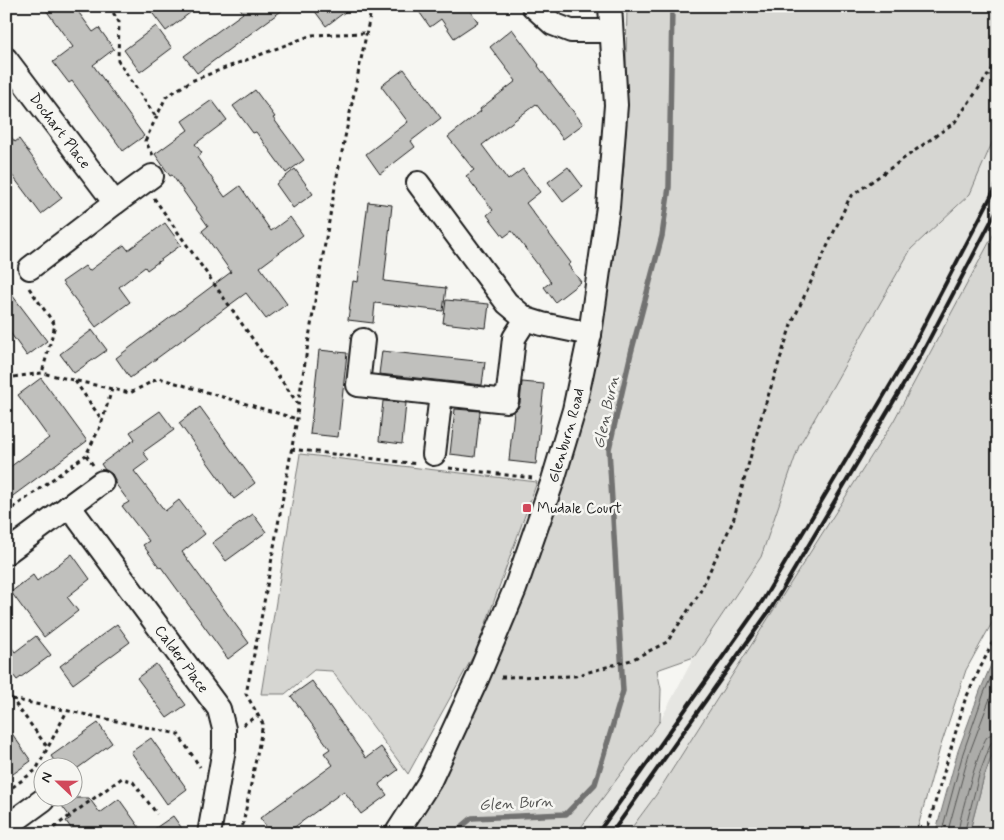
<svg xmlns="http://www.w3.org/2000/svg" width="1004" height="840" viewBox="0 0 1004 840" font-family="Mynerve,sans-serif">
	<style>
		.built { fill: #e6e6e2 }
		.green { fill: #d6d6d2; stroke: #797977 }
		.water { fill: #acaca9; stroke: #727271 }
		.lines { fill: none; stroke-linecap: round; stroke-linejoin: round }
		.shore { stroke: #565654; stroke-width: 1 }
		.stream { stroke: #727271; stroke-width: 5.5 }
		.building { fill: #c0c0bd; stroke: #1c1c1c }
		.minor-casing { stroke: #1c1c1c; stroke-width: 26 }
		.path { stroke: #1c1c1c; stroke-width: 3; stroke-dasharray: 4 4; stroke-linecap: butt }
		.minor { stroke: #f6f6f2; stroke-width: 22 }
		.rail { stroke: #1c1c1c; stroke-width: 4 }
		.poi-dot { fill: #d1495b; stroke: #f6f6f2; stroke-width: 2 }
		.labels { text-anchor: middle; stroke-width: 5; stroke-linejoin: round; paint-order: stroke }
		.street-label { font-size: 15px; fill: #1c1c1c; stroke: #f6f6f2 }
		.poi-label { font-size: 15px; fill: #1c1c1c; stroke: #f6f6f2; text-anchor: start }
		.water-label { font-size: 16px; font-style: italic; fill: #565654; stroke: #f6f6f2 }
	</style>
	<rect width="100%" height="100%" fill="#f6f6f2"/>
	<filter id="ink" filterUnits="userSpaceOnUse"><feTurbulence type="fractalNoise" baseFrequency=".02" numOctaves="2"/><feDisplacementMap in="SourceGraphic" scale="10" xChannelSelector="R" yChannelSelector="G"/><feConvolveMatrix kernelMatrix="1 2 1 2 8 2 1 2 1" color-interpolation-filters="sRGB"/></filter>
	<g filter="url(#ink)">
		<polygon class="built" points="998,129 998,226 893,422 656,795 627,834 576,834 660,721 694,657 761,557 799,446 911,249 970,194"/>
		<g class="green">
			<polygon points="627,6 998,6 998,129 970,194 911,249 799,446 761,557 694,657 657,670 661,689 660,721 576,834 410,834 464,732 605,294 624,167"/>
			<polygon points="998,226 998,612 966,670 940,748 916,834 627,834 656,795 893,422"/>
			<polygon points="300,454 537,482 476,651 408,774 332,671 314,670 285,694 261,694"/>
			<polygon points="998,739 998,834 969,834 984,777"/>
		</g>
		<polygon class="water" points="998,648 998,739 984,777 969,834 935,834 958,751 980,691"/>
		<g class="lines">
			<g class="shore">
				<polyline points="941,834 963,753 984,693 998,661"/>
				<polyline points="947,834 969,754 998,677"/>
				<path d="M958,834C958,821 980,745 987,737C990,734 994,734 998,733"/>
				<polyline points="964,834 979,775 991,743 994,740 998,740"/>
			</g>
			<polyline class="stream" points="453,834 472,818 566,814 595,784 623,691 609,449 631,353 662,236 669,187 672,6"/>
		</g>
		<g class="building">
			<polygon points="43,6 74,6 93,32 99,28 114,49 93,65 144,136 123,151 72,81 69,83 53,62 73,47"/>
			<polygon points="147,6 199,6 166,31"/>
			<polygon points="239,6 288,6 197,73 184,56 243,13"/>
			<polygon points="311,6 353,6 326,26"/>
			<polygon points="415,6 467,6 478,22 454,38 441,19 430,27"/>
			<polygon points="156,26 172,48 140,72 124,50"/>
			<polygon points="512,29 539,65 538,66 583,124 563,139 536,104 482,145 508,180 523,169 540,192 526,203 571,263 568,265 581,282 555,302 544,287 551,282 512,231 504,237 487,215 493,210 466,176 474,170 448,137 481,111 480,109 516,81 490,47"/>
			<polygon points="404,69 441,118 411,141 415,147 380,174 366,154 408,122 381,86"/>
			<polygon points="255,90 275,117 273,118 304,160 286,173 256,132 253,133 233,106"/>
			<polygon points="212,100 227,120 195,144 202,153 197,157 225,197 240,186 271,231 290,217 303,235 260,267 287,304 266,319 246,293 130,378 116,358 231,272 202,231 208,226 172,175 170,176 155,154 188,130 182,121"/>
			<polygon points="6,130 15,142 19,139 62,198 41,214 6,167"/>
			<polygon points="568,167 583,187 563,202 548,182"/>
			<polygon points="295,169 313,194 293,208 276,184"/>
			<polygon points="368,202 392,205 384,281 446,288 443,311 375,303 373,323 348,320 353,281 358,282"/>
			<polygon points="165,223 181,245 147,270 145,267 119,287 130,302 96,327 62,282 85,266 89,271 124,245 128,250"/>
			<polygon points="6,287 47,341 27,356 6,327"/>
			<polygon points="446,300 489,304 486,328 443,323"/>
			<polygon points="92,330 107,350 74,373 60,354"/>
			<polygon points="319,350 347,353 338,437 310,434"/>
			<polygon points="382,351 485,362 482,385 379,374"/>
			<polygon points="41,378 87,441 6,501 6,470 49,438 18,395"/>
			<polygon points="522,382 544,384 536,464 509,461 514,411 518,408 520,403"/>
			<polygon points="383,401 406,403 402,444 379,441"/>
			<polygon points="200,407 255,483 234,499 179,423"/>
			<polygon points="455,409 480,411 475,457 450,454"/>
			<polygon points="160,411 174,430 143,452 149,460 134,471 165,511 179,500 205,534 182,552 249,643 228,659 161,567 160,568 143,545 149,541 122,506 129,502 115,483 115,480 112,474 105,470 101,464 135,439 130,432"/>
			<polygon points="253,514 266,532 226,561 212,543"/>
			<polygon points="72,554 90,579 67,597 78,611 44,637 11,592 33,575 37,581"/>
			<polygon points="117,624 130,642 73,684 60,666"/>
			<polygon points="36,636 51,655 17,680 6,666 6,640 15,652"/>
			<polygon points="156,664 186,705 167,718 137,678"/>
			<polygon points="312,681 366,758 381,747 398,770 379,784 387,795 361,814 344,791 285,834 272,834 260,818 333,765 324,753 330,749 291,696"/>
			<polygon points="98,723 112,743 78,768 59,768 51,756"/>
			<polygon points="6,725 31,761 6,779"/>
			<polygon points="151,738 187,789 167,804 131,752"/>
			<polygon points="56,798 89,798 100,813 119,799 144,834 75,834 66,821 71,818"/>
			<polygon points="173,816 186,834 147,834"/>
		</g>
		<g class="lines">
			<g class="minor-casing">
				<g id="minor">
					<polyline points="533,6 553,24 571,31 611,31"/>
					<path id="s1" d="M6,59L115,203"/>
					<polyline points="418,183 507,303 526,319 542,324 590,334"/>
					<polyline points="30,268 115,203 152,176"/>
					<polyline points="363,340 358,385 507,401 514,338 526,319"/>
					<polyline points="434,454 441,394"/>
					<path id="s2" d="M69,506L219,709L224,729V749L209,834"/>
					<polyline points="6,553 102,482"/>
					<polyline points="6,827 43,800"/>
					<path id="s3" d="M396,834L430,781L478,677L515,589L553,480L574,410L590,334L608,207L616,105L610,6"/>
				</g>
			</g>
			<g class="path">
				<polyline points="109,6 119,22 118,61 156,117"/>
				<polyline points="153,155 145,141 166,97 191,81 312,35 366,33"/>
				<polyline points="154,198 298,404"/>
				<polyline points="29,288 55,325 42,373"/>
				<polyline points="6,378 42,373 130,393 159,378 297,419"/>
				<polyline points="75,381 102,420"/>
				<polyline points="291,449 418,464"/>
				<polyline points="93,465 86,455 101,425 112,389"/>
				<polyline points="449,468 532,478"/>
				<polyline points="6,513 86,455"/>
				<polyline points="501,677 575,676 631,660 667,642 699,594 733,521 761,418 791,325 850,197 955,122 998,61"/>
				<polyline points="6,691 48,748"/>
				<polyline points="12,699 178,734 200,767"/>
				<polyline points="243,725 258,715"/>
				<polyline points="6,792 36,770 67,711"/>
				<polyline points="57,834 53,828 122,778 133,782 157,814"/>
				<polyline points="241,834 263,724 246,694 261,619 297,419 298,405 317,289 337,176 372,6"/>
				<polyline points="926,834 965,700 998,631"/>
			</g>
			<use href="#minor" class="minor"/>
			<g class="rail">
				<polyline points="597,834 763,600 911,350 998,183"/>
				<polyline points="611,834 772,607 921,355 998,208"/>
			</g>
		</g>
	</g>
	<rect class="poi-dot" x="522" y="503" width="10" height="10" rx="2.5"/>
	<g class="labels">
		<g class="street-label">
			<text dy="5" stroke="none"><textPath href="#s1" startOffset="90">Dochart Place</textPath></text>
			<text dy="5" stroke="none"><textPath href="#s3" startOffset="435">Glenburn Road</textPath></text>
			<text dy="5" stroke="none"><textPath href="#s2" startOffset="190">Calder Place</textPath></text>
		</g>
		<g class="poi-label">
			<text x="537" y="513">Mudale Court</text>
		</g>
		<g class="water-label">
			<text transform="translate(605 412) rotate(-78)" y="6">Glen Burn</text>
			<text transform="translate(516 802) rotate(-3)" y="6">Glen Burn</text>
		</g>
	</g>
	<rect width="1004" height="840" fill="none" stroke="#f6f6f2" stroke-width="25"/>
	<rect x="12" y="12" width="979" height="815" fill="none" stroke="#1c1c1c" stroke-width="2" filter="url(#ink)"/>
	<g transform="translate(58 782) rotate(292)"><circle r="24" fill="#f6f6f2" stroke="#9f9f9c"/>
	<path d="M0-4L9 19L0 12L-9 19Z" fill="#d1495b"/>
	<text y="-8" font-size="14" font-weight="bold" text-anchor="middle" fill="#1c1c1c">N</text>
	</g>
</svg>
